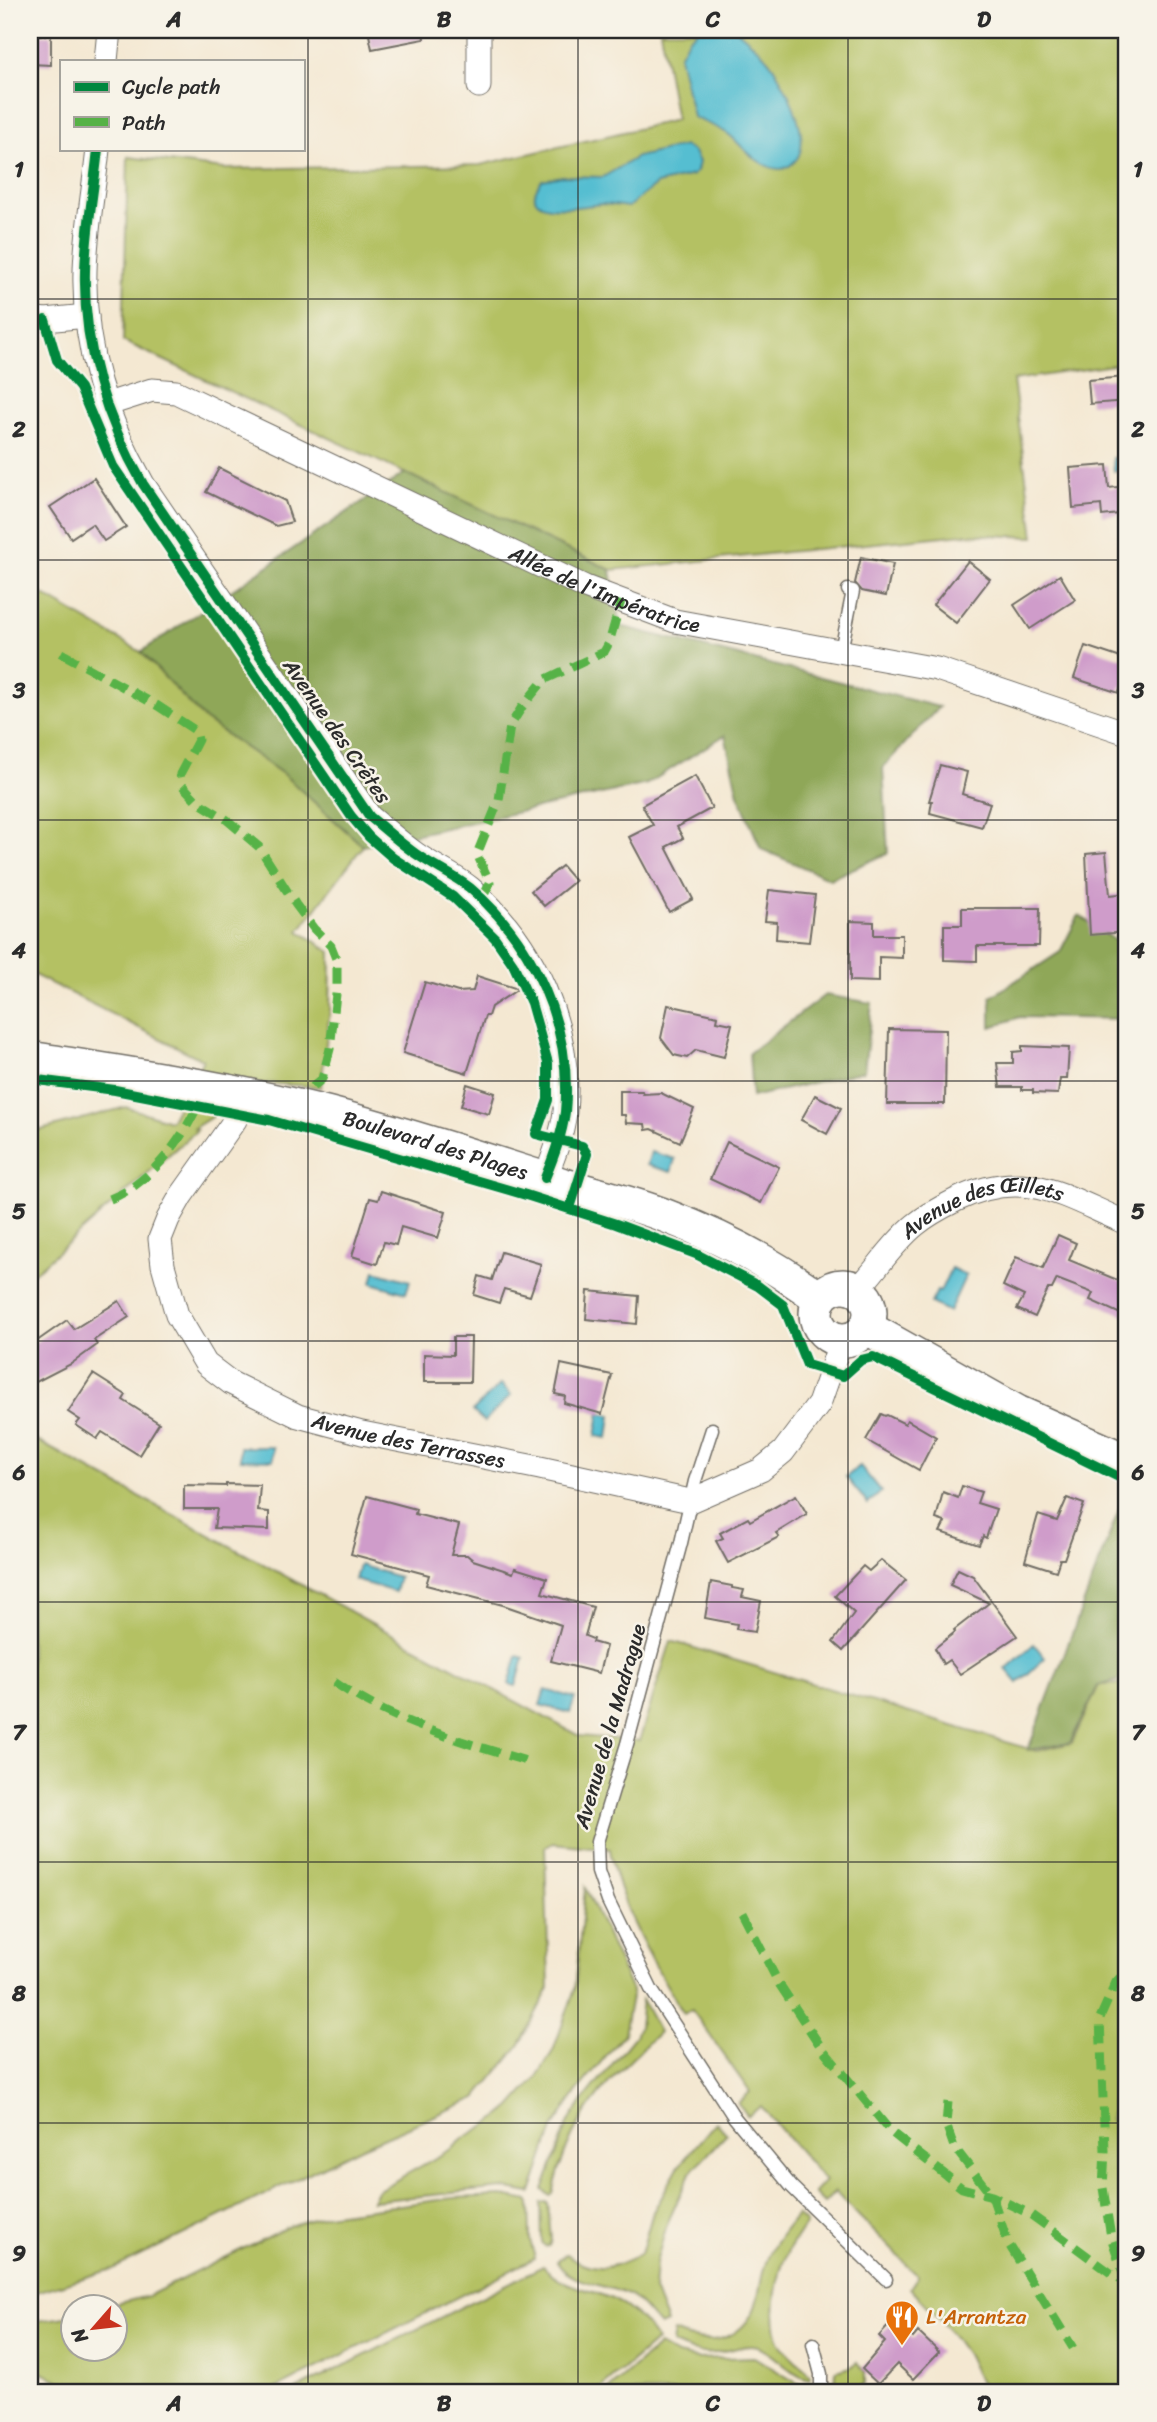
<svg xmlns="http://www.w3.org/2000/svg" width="1157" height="2422" viewBox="0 0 1157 2422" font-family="Sriracha,sans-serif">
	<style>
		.green { fill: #b4c163; stroke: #707647; stroke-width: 2 }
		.forest { fill: #8fa759; stroke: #5d6942; stroke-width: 2 }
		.water { fill: #55bed1; stroke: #40747e; stroke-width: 2 }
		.building { fill: #cf9cca }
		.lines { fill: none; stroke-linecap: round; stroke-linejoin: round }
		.service-casing { stroke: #716d65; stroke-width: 15 }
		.minor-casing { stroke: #716d65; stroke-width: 25 }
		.secondary-casing { stroke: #716d65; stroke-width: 36 }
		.service { stroke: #fff; stroke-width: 12 }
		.minor { stroke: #fff; stroke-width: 23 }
		.secondary { stroke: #fff; stroke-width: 33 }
		.quiet { stroke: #56b246; stroke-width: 9; stroke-dasharray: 18 9; stroke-linecap: butt }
		.cycleway-casing { stroke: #f7f3e8; stroke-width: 15 }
		.cycleway { stroke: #00873e; stroke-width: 10 }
		.grid { fill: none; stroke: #2b2b2b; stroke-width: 2; stroke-opacity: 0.55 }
		.labels { text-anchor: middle; stroke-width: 5; stroke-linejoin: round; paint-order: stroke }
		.street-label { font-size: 21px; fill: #2b2b2b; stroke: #f7f3e8 }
		.food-label { font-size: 21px; fill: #c56008; stroke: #f7f3e8; text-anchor: start }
		.neatline { fill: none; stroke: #2b2b2b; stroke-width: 2.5 }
		.grid-label { font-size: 23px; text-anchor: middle; font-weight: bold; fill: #2b2b2b }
	</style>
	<rect width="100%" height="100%" fill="#f7f3e8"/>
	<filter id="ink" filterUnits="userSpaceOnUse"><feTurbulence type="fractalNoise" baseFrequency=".0143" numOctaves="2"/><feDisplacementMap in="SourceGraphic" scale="14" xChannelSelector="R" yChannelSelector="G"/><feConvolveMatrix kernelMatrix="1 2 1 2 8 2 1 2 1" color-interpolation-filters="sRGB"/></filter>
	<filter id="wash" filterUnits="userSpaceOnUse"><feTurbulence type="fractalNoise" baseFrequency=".00686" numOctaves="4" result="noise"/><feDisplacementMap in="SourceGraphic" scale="28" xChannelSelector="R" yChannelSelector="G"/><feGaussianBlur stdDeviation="1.57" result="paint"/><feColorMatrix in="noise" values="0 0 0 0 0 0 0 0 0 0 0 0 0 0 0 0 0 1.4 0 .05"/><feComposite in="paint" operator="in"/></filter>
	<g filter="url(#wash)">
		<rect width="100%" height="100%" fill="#f4e8d2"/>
		<g class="green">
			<polygon points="660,30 1127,30 1127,363 1013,380 1034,537 964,534 611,570 123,341 128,157 224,169 480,165 676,120"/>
			<polygon points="30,587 141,652 204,719 283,774 363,846 299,931 331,952 330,1009 321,1087 266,1083 194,1128 197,1130 30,1276 30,1133 126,1107 170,1121 203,1060 30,973"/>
			<path d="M30,1437L579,1736L639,1741L671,1641L1036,1751L1072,1743L1099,1685L1127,1684V2016L1124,2019L1110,2119L1127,2145V2392H984L968,2357L948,2329L910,2288L918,2276L835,2192L824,2203L814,2193L825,2181L761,2106L748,2116L738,2103L750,2092L692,2010L684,2014C656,1969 617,1902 610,1849L553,1843L545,1847L549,1988L519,2046L476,2098L360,2148L113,2269L30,2294Z"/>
			<polygon points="585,1887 632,1991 624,2034 577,2091 553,2128 531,2193 502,2188 372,2201 377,2191 453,2148 464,2138 496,2119 511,2107 535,2080 553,2051 575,1989"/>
			<path d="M642,2000L659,2032C604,2086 570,2115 553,2194L550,2196L543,2190L568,2123L584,2099L635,2036L639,2026Z"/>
			<path d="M716,2122L727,2134L690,2173L667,2224L656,2263L654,2290L667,2323L660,2326C652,2318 645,2308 637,2301C615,2282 572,2288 557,2262L566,2254C595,2274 612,2269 641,2254L653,2212L678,2167Z"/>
			<polygon points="502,2196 529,2201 530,2240 535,2258 269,2392 83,2392 30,2367 30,2322 73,2316 74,2348 116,2348 116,2306 108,2306 148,2296 289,2226 326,2215 453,2198"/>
			<polygon points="546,2202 548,2203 551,2240 549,2246 545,2247 542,2243 541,2203"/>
			<path d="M797,2215L806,2223C800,2233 793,2242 788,2251C777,2273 768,2320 780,2343C786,2355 802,2364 810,2375L809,2379C786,2372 776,2354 758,2347C744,2343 729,2352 715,2353C699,2355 686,2350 672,2343L674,2332C704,2345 735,2345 753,2312C760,2298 760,2279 765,2265C772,2245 784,2231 797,2215Z"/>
			<path d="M543,2266C564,2287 581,2287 607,2297C629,2305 644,2321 657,2340L596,2392H292Z"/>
			<polygon points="659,2345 677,2355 697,2359 754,2357 797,2383 811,2387 810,2392 606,2392"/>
			<polygon points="857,2362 865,2373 865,2383 853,2391 835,2392 836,2371 850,2367"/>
		</g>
		<g class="forest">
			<polygon points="405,473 611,570 620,626 939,707 883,767 888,853 830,879 761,849 738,794 725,735 647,784 363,846 283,774 204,719 141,652"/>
			<polygon points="1079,915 1127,949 1127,1019 1020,1017 991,1027 991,997 1060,952"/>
			<polygon points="825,995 872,1003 864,1071 752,1097 749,1053"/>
			<polygon points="1120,1507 1127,1510 1127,1678 1098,1686 1070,1743 1028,1750"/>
		</g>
		<g class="water">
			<path d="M698,30H737C751,42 768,56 777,73C789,93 814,144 794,162C790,166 785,169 780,169C761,169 743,148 732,137C722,128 705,123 693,117L679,56L688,39Z"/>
			<path d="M684,146L694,152L699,162L697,171L693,175L657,184L628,207C619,206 610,204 601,204C584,206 512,219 542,180L562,176L603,177L637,157Z"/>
			<polygon points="1127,457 1127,470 1114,471 1113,458"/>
			<polygon points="651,1152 675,1159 671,1172 647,1165"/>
			<polygon points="951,1268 966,1275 949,1312 931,1303 937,1291 940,1292"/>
			<polygon points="375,1271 410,1281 406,1293 372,1283"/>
			<polygon points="501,1384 511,1395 484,1422 473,1411"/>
			<polygon points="600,1413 611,1415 608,1438 596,1436"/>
			<polygon points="240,1447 273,1447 273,1460 240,1459"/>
			<polygon points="860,1466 881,1492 868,1504 846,1477"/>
			<polygon points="359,1565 399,1577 395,1592 355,1580"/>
			<polygon points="1034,1644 1045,1658 1018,1683 1006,1669"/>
			<polygon points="517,1656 524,1658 516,1686 509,1684"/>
			<polygon points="545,1690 575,1698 570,1713 540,1705"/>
		</g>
		<g id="blocks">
			<g class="building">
				<polygon points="368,30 423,30 424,39 372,49"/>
				<polygon points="30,35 51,35 51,65 30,64"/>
				<polygon points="1127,377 1127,401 1090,404 1088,380"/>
				<polygon points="1107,465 1109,488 1127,486 1127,513 1102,516 1101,505 1073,508 1070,468"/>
				<polygon points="219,468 285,501 292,522 276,526 206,492"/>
				<polygon points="94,478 126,527 104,541 92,524 71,538 50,507"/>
				<polygon points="861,557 893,564 886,596 862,591 855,583"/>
				<polygon points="968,561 990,579 956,623 933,605"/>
				<polygon points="1060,575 1075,600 1030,629 1014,605"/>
				<polygon points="1085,646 1127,660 1127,688 1121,686 1119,693 1074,678"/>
				<polygon points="940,765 967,772 962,794 990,803 982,827 930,813 932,801 929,801"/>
				<polygon points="695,776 712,808 677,827 683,838 666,847 693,899 669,912 629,837 653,825 642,805"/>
				<polygon points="1106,852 1110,895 1127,893 1127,932 1090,935 1086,854"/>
				<polygon points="562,866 575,881 544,906 531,891"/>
				<polygon points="769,890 815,895 809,942 776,939 777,922 765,921"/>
				<polygon points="962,908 1040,908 1039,946 977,946 977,961 944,960 944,925 962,925"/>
				<polygon points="850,921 874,922 874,935 902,935 902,958 879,957 879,982 850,981"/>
				<polygon points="477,976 518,989 491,1007 488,1016 485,1016 467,1073 403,1053 425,982 458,992 473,991"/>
				<polygon points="668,1005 718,1016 717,1021 732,1024 724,1057 696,1050 687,1058 674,1055 661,1038"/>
				<polygon points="889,1029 946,1030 945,1104 887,1104"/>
				<polygon points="1022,1046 1069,1048 1067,1079 1060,1079 1058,1094 1033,1093 1033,1090 1022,1090 1022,1087 1000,1087 997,1063 1013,1063 1013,1052 1022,1051"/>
				<polygon points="467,1084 495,1093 489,1114 461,1106"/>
				<polygon points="620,1091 642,1091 643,1094 661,1093 694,1109 680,1142 652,1129 646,1130 645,1124 626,1123 625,1115 620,1115"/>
				<polygon points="815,1095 841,1108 827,1134 801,1120"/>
				<polygon points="727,1142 779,1167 761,1203 710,1179"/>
				<polygon points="381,1191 446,1212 438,1238 401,1227 396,1245 384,1242 377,1264 352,1256 370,1198 378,1200"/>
				<polygon points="1058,1235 1076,1243 1069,1260 1127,1284 1127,1317 1090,1300 1093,1293 1057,1279 1052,1289 1048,1289 1035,1317 1017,1309 1024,1296 1003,1286 1016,1257 1043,1268"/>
				<polygon points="501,1252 541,1264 530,1296 504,1289 499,1303 474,1295 479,1276 492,1280"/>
				<polygon points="588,1291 639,1296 637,1324 586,1319"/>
				<polygon points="119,1301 129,1317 94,1340 97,1345 71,1364 30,1385 30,1346 67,1320 74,1329"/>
				<polygon points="453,1337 471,1337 470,1382 424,1382 424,1354 453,1355"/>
				<polygon points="561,1364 612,1375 602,1414 564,1403 565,1396 555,1394"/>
				<polygon points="93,1374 126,1395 123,1400 159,1423 139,1455 102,1432 97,1439 76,1425 80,1420 68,1412"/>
				<polygon points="881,1414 885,1416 887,1415 905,1424 907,1420 936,1437 919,1470 866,1440"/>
				<polygon points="226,1484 260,1485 258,1511 269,1512 269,1530 214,1528 217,1509 184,1509 184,1485 226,1486"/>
				<polygon points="962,1486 981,1492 977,1503 996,1509 986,1538 983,1536 979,1545 940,1532 945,1522 936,1519 943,1492 958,1498"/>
				<polygon points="796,1495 807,1514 776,1533 779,1537 728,1563 716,1541 723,1538 720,1533 748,1518 750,1521"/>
				<polygon points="367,1496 416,1509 415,1514 459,1525 451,1555 467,1555 473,1560 513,1573 515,1568 547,1578 542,1593 593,1607 585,1636 593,1639 592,1642 606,1646 599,1673 551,1661 561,1625 503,1605 426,1585 429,1575 351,1554"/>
				<polygon points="1067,1498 1084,1504 1064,1559 1060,1559 1056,1571 1025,1561 1038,1515 1057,1521"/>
				<polygon points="881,1560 906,1580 843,1651 833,1642 854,1613 835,1596 863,1566 869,1571"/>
				<polygon points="958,1569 973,1576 1017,1636 960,1674 949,1660 943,1664 935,1648 955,1632 954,1630 989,1603 950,1585"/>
				<polygon points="711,1582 732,1586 732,1588 744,1590 742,1597 761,1601 755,1632 736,1629 737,1624 705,1618"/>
				<polygon points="894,2320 913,2338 918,2332 939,2352 913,2379 897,2364 878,2384 862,2369 885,2342 879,2336"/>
			</g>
		</g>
	</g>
	<g filter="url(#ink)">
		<use href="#blocks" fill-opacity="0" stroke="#716d65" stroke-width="2"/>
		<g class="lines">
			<g class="service-casing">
				<g id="service">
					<polyline points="841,651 853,591 848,590"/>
					<polyline points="712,1429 695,1481 681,1543 627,1744 597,1842 598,1872 608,1901 651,1989 734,2117 791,2186 886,2279"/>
					<polyline points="813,2344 821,2374 821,2392"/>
				</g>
			</g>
			<g class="minor-casing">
				<g id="minor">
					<polyline points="479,30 479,86"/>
					<polyline points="106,61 109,30"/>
					<path d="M98,149C94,189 86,230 85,271C83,347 105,418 143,484L370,817C385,829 400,843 416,854C433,866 454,875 470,888C534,942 573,1028 565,1112C562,1135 554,1156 545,1178"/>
					<polyline points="30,318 45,320 87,316"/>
					<path id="s1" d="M105,405L152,390L176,392L585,587L675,621L937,669L1127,733"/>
					<path id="s2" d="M244,1095L235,1120L181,1196L168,1219L160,1239L163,1265L177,1315L206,1364L231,1383L298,1416L362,1433L540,1468L690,1501L761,1470L783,1452L819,1404L836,1355L838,1340"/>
					<path id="s3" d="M858,1289C877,1269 893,1243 915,1225C927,1215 942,1207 956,1200C1025,1166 1063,1196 1127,1223"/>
				</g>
			</g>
			<g class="secondary-casing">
				<g id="secondary">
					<path id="s4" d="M30,1058C129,1074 229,1088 326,1113C407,1134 485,1160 564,1185C598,1195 633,1203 666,1216C719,1236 773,1264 819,1298"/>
					<circle cx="843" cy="1313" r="27"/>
					<polyline points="866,1327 1017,1412 1127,1461"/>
				</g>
			</g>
			<use href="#service" class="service"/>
			<use href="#minor" class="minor"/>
			<use href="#secondary" class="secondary"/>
			<g class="quiet">
				<polyline points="61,653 158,706 196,731 198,740 180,774 182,785 198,802 226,819 259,847 296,905 314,929 331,946 337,961 337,985 330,1049 322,1079 310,1089"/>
				<polyline points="482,899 490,883 477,854 499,800 510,726 522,707 544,680 604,652 609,643 621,601"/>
				<path d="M110,1199C149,1184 181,1142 198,1105"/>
				<path d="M334,1682C392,1722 459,1741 526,1761"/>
				<polyline points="742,1912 778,1982 821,2047 891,2132 962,2188 992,2196 1030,2214 1127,2285"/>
				<polyline points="948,2102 946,2124 954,2147 992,2196 1008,2243 1073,2348"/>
				<polyline points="1127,2284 1111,2237 1103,2188 1105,2151 1100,2018 1116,1982 1127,1970"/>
			</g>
			<g class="cycleway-casing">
				<g id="cycleway">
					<path d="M98,149C94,189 86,230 85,271C83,347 105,418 143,484L370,817C385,829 400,843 416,854C433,866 454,875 470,888C534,942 573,1028 565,1112C562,1135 554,1156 545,1178"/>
					<polyline points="45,320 57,360 80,388 113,466 351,816 369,837 393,858 453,897 495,938 513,964 531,1003 548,1063 548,1100 536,1134 582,1146 587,1154 570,1208"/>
					<polyline points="30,1079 115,1090 269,1120 526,1195 616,1224 696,1254 758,1286 783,1305 807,1365 843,1376 861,1360 873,1357 1127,1481"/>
				</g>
			</g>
			<use href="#cycleway" class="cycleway"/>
		</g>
	</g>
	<path class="grid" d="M308,30V2392M578,30V2392M848,30V2392M30,299H1127M30,560H1127M30,820H1127M30,1081H1127M30,1341H1127M30,1602H1127M30,1862H1127M30,2123H1127"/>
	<defs>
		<g id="restaurant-pin" transform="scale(1.75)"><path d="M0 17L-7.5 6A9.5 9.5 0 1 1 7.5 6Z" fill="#e8710a" stroke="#f7f3e8"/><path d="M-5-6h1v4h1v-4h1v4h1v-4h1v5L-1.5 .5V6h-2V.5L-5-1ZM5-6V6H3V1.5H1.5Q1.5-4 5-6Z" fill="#fff"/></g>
	</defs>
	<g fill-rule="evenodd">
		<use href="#restaurant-pin" x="902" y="2317"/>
	</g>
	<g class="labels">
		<g class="street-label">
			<text dy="7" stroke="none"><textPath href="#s1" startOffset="546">Allée de l'Impératrice</textPath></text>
			<text transform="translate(337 731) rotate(55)" y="7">Avenue des Crêtes</text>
			<text dy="7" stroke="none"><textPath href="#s4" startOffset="415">Boulevard des Plages</textPath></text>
			<text dy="7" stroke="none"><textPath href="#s3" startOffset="158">Avenue des Œillets</textPath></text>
			<text dy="7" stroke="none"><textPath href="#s2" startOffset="522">Avenue des Terrasses</textPath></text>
			<text transform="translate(610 1726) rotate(-74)" y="7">Avenue de la Madrague</text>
		</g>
		<g class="food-label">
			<text x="926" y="2324">L'Arrantza</text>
		</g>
	</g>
	<rect width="1157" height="2422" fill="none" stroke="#f7f3e8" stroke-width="77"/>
	<rect x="60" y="60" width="245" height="91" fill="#f7f3e8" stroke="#a5a39c" stroke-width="2"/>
	<rect x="74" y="82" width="35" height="10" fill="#00873e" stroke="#a5a39c" stroke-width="2"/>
	<text x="122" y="94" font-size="21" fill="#2b2b2b">Cycle path</text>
	<rect x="74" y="117" width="35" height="10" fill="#56b246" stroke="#a5a39c" stroke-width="2"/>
	<text x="122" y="130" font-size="21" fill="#2b2b2b">Path</text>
	<g transform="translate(94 2328) rotate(242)"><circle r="33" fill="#f7f3e8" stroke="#a5a39c" stroke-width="2"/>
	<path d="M0-5L12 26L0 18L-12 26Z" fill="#c8321e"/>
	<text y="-10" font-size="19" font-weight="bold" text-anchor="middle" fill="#2b2b2b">N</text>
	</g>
	<rect x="38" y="38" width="1080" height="2346" class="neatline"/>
	<g class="grid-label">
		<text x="174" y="27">A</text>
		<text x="444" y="27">B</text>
		<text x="713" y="27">C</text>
		<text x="984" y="27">D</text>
		<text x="19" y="177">1</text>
		<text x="1138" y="177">1</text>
		<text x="19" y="437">2</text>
		<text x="1138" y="437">2</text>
		<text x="19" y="698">3</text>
		<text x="1138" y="698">3</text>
		<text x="19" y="958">4</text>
		<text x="1138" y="958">4</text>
		<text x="19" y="1219">5</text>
		<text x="1138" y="1219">5</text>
		<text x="19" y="1480">6</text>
		<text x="1138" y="1480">6</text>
		<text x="19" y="1740">7</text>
		<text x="1138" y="1740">7</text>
		<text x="19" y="2001">8</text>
		<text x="1138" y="2001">8</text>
		<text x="19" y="2261">9</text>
		<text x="1138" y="2261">9</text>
		<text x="174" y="2411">A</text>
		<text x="444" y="2411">B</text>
		<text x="713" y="2411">C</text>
		<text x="984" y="2411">D</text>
	</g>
</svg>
